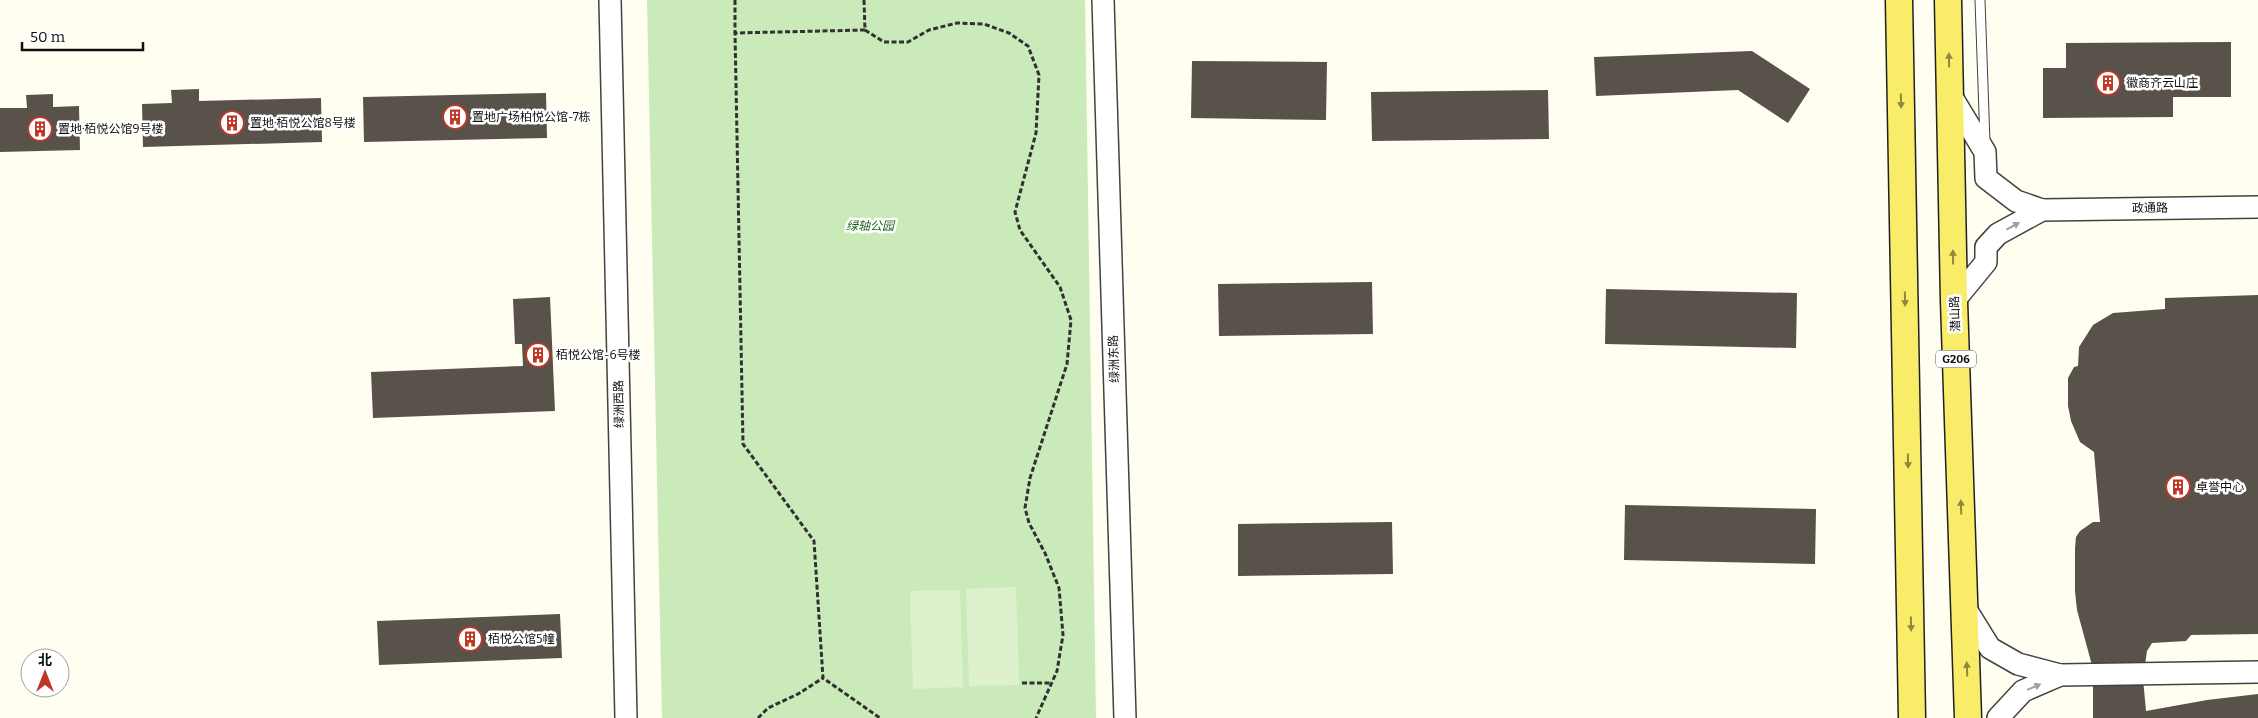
<svg xmlns="http://www.w3.org/2000/svg" width="2258" height="718" viewBox="0 0 2258 718" font-family="Bitter,'Noto Sans SC',serif">
	<style>
		.green { fill: #cbeaba }
		.pitch { fill: #def1cc }
		.building { fill: #58524b }
		.lines { fill: none; stroke-linecap: round; stroke-linejoin: round }
		.service-casing { stroke: #424242; stroke-width: 11 }
		.tertiary-casing { stroke: #424242; stroke-width: 24 }
		.primary-casing { stroke: #202020; stroke-width: 29 }
		.path { stroke: #313131; stroke-width: 3; stroke-dasharray: 5 2.5; stroke-linecap: butt }
		.service { stroke: #fff; stroke-width: 9 }
		.tertiary { stroke: #fff; stroke-width: 21 }
		.primary { stroke: #f8ec68; stroke-width: 26 }
		.oneway { fill: #8f8940 }
		.oneway2 { fill: #9f9f9f }
		.labels { text-anchor: middle; stroke-width: 5; stroke-linejoin: round; paint-order: stroke }
		.shield { fill: #fff; stroke: #575757; stroke-width: 1 }
		.shield-label { font-size: 11px; font-weight: bold; fill: #0f0f0f }
		.poi-label { font-size: 12px; fill: #0f0f0f; stroke: #fff; text-anchor: start }
		.street-label { font-size: 12px; fill: #0f0f0f; stroke: #fff }
		.park-label { font-size: 12px; font-style: italic; fill: #22671e; stroke: #fff }
	</style>
	<rect width="100%" height="100%" fill="#fffef1"/>
	<polygon class="green" points="647,0 1085,0 1096,718 662,718"/>
	<g class="pitch">
		<polygon points="1016,587 1019,685 969,686 966,589"/>
		<polygon points="960,590 963,687 913,689 910,591"/>
	</g>
	<g class="building">
		<polygon points="2231,42 2231,97 2173,97 2173,117 2043,118 2043,68 2066,68 2066,43"/>
		<polygon points="1752,51 1810,89 1788,123 1738,90 1596,96 1594,57"/>
		<polygon points="1192,61 1327,62 1326,120 1191,118"/>
		<polygon points="199,89 199,101 321,98 322,142 143,147 142,104 172,103 171,90"/>
		<polygon points="1548,90 1549,139 1372,141 1371,92"/>
		<polygon points="546,93 547,138 364,142 363,97"/>
		<polygon points="53,94 53,107 79,106 80,150 0,152 0,108 27,108 26,95"/>
		<polygon points="1372,282 1373,334 1219,336 1218,284"/>
		<polygon points="1606,289 1797,293 1796,348 1605,344"/>
		<polygon points="2258,295 2258,634 2191,635 2186,641 2152,643 2147,651 2143,679 2146,711 2207,700 2258,694 2258,718 2093,718 2093,669 2077,610 2075,591 2075,548 2076,537 2080,531 2093,522 2100,522 2094,452 2080,442 2071,421 2068,406 2068,378 2074,367 2078,366 2079,347 2093,325 2113,313 2165,309 2165,298"/>
		<polygon points="550,297 555,411 373,418 371,372 523,366 522,344 515,344 513,299"/>
		<polygon points="1625,505 1816,509 1815,564 1624,560"/>
		<polygon points="1392,522 1393,574 1238,576 1238,524"/>
		<polygon points="560,614 562,658 379,665 377,621"/>
	</g>
	<g class="lines">
		<g class="service-casing">
			<polyline id="service" points="1980,0 1985,142"/>
		</g>
		<g class="tertiary-casing">
			<g id="tertiary">
				<polyline points="610,0 626,718"/>
				<polyline points="1103,0 1125,718"/>
				<polyline points="1950,94 1985,152 1986,178 2016,201 2042,210 1998,234 1986,247 1986,262 1954,301"/>
				<polyline points="2042,210 2258,207"/>
				<polyline points="1964,606 1990,648 2018,664 2060,675 2023,691 1998,718"/>
				<polyline points="2060,675 2258,672"/>
			</g>
		</g>
		<g class="primary-casing">
			<g id="primary">
				<polyline points="1899,0 1912,718"/>
				<polyline points="1948,0 1954,301 1968,718"/>
			</g>
		</g>
		<g class="path">
			<polyline points="735,0 735,33"/>
			<polyline points="864,0 865,30 735,33 743,444 814,541 823,678 880,718"/>
			<polyline points="865,30 884,42 908,42 929,30 957,23 984,24 1009,33 1028,46 1039,75 1036,133 1015,212 1020,230 1060,287 1071,320 1067,364 1030,478 1025,508 1029,523 1045,553 1059,588 1063,635 1057,671 1036,718"/>
			<polyline points="1022,683 1051,683"/>
			<polyline points="758,718 768,708 798,694 823,678"/>
		</g>
		<use href="#service" class="service"/>
		<use href="#tertiary" class="tertiary"/>
		<use href="#primary" class="primary"/>
	</g>
	<defs><path id="oneway-solid" d="M-6-.8H1V-3.2L6.5 0L1 3.2V.8H-6Z" transform="scale(1.25)"/></defs>
	<g class="oneway">
		<use href="#oneway-solid" transform="translate(1949 60) rotate(-91)"/>
		<use href="#oneway-solid" transform="translate(1901 101) rotate(89)"/>
		<use href="#oneway-solid" transform="translate(1953 257) rotate(-91)"/>
		<use href="#oneway-solid" transform="translate(1905 299) rotate(89)"/>
		<use href="#oneway-solid" transform="translate(1908 461) rotate(89)"/>
		<use href="#oneway-solid" transform="translate(1961 507) rotate(-92)"/>
		<use href="#oneway-solid" transform="translate(1911 624) rotate(89)"/>
		<use href="#oneway-solid" transform="translate(1967 669) rotate(-92)"/>
	</g>
	<g class="oneway2">
		<use href="#oneway-solid" transform="translate(2013 226) rotate(-29)"/>
		<use href="#oneway-solid" transform="translate(2034 687) rotate(-23)"/>
	</g>
	<defs>
		<g id="building-ring" transform="scale(1.25)"><circle r="9.5" fill="#fff" stroke="#bf3726" stroke-width="1.5"/><path d="M-4-6H4V6H1V3H-1V6H-4ZM-2.5-4.3h1.7v1.8h-1.7ZM.8-4.3h1.7v1.8H.8ZM-2.5-1h1.7V.8h-1.7ZM.8-1h1.7V.8H.8Z" fill="#bf3726"/></g>
	</defs>
	<g fill-rule="evenodd">
		<use href="#building-ring" x="2108" y="83"/>
		<use href="#building-ring" x="455" y="117"/>
		<use href="#building-ring" x="232" y="123"/>
		<use href="#building-ring" x="40" y="129"/>
		<use href="#building-ring" x="538" y="355"/>
		<use href="#building-ring" x="2178" y="487"/>
		<use href="#building-ring" x="470" y="639"/>
	</g>
	<g class="labels">
		<rect class="shield" x="1936" y="350.5" width="40" height="17" rx="4"/>
		<g class="shield-label">
			<text x="1956" y="363">G206</text>
		</g>
		<g class="poi-label">
			<text x="2126" y="87">徽商齐云山庄</text>
			<text x="472" y="121">置地广场柏悦公馆-7栋</text>
			<text x="250" y="127">置地·栢悦公馆8号楼</text>
			<text x="58" y="133">置地·栢悦公馆9号楼</text>
			<text x="556" y="359">栢悦公馆-6号楼</text>
			<text x="2196" y="491">卓誉中心</text>
			<text x="488" y="643">栢悦公馆5幢</text>
		</g>
		<g class="street-label">
			<text transform="translate(2150 208) rotate(-1)" y="4">政通路</text>
			<text transform="translate(1955 314) rotate(-92)" y="4">潜山路</text>
			<text transform="translate(1114 359) rotate(-92)" y="4">绿洲东路</text>
			<text transform="translate(619 404) rotate(-91)" y="4">绿洲西路</text>
		</g>
		<g class="park-label">
			<text x="870" y="230">绿轴公园</text>
		</g>
	</g>
	<g transform="translate(45 673)"><circle r="24" fill="#ffffff" stroke="#9f9f9f"/>
	<path d="M0-4L9 19L0 12L-9 19Z" fill="#bf3726"/>
	<text y="-8" font-size="14" font-weight="bold" text-anchor="middle" fill="#0f0f0f">北</text>
	</g>
	<path d="M22 42v8h121v-8" fill="none" stroke="#0f0f0f" stroke-width="2.5"/>
	<text x="30" y="42" font-size="15" fill="#0f0f0f" stroke="#ffffff" stroke-width="4" paint-order="stroke">50 m</text>
</svg>
